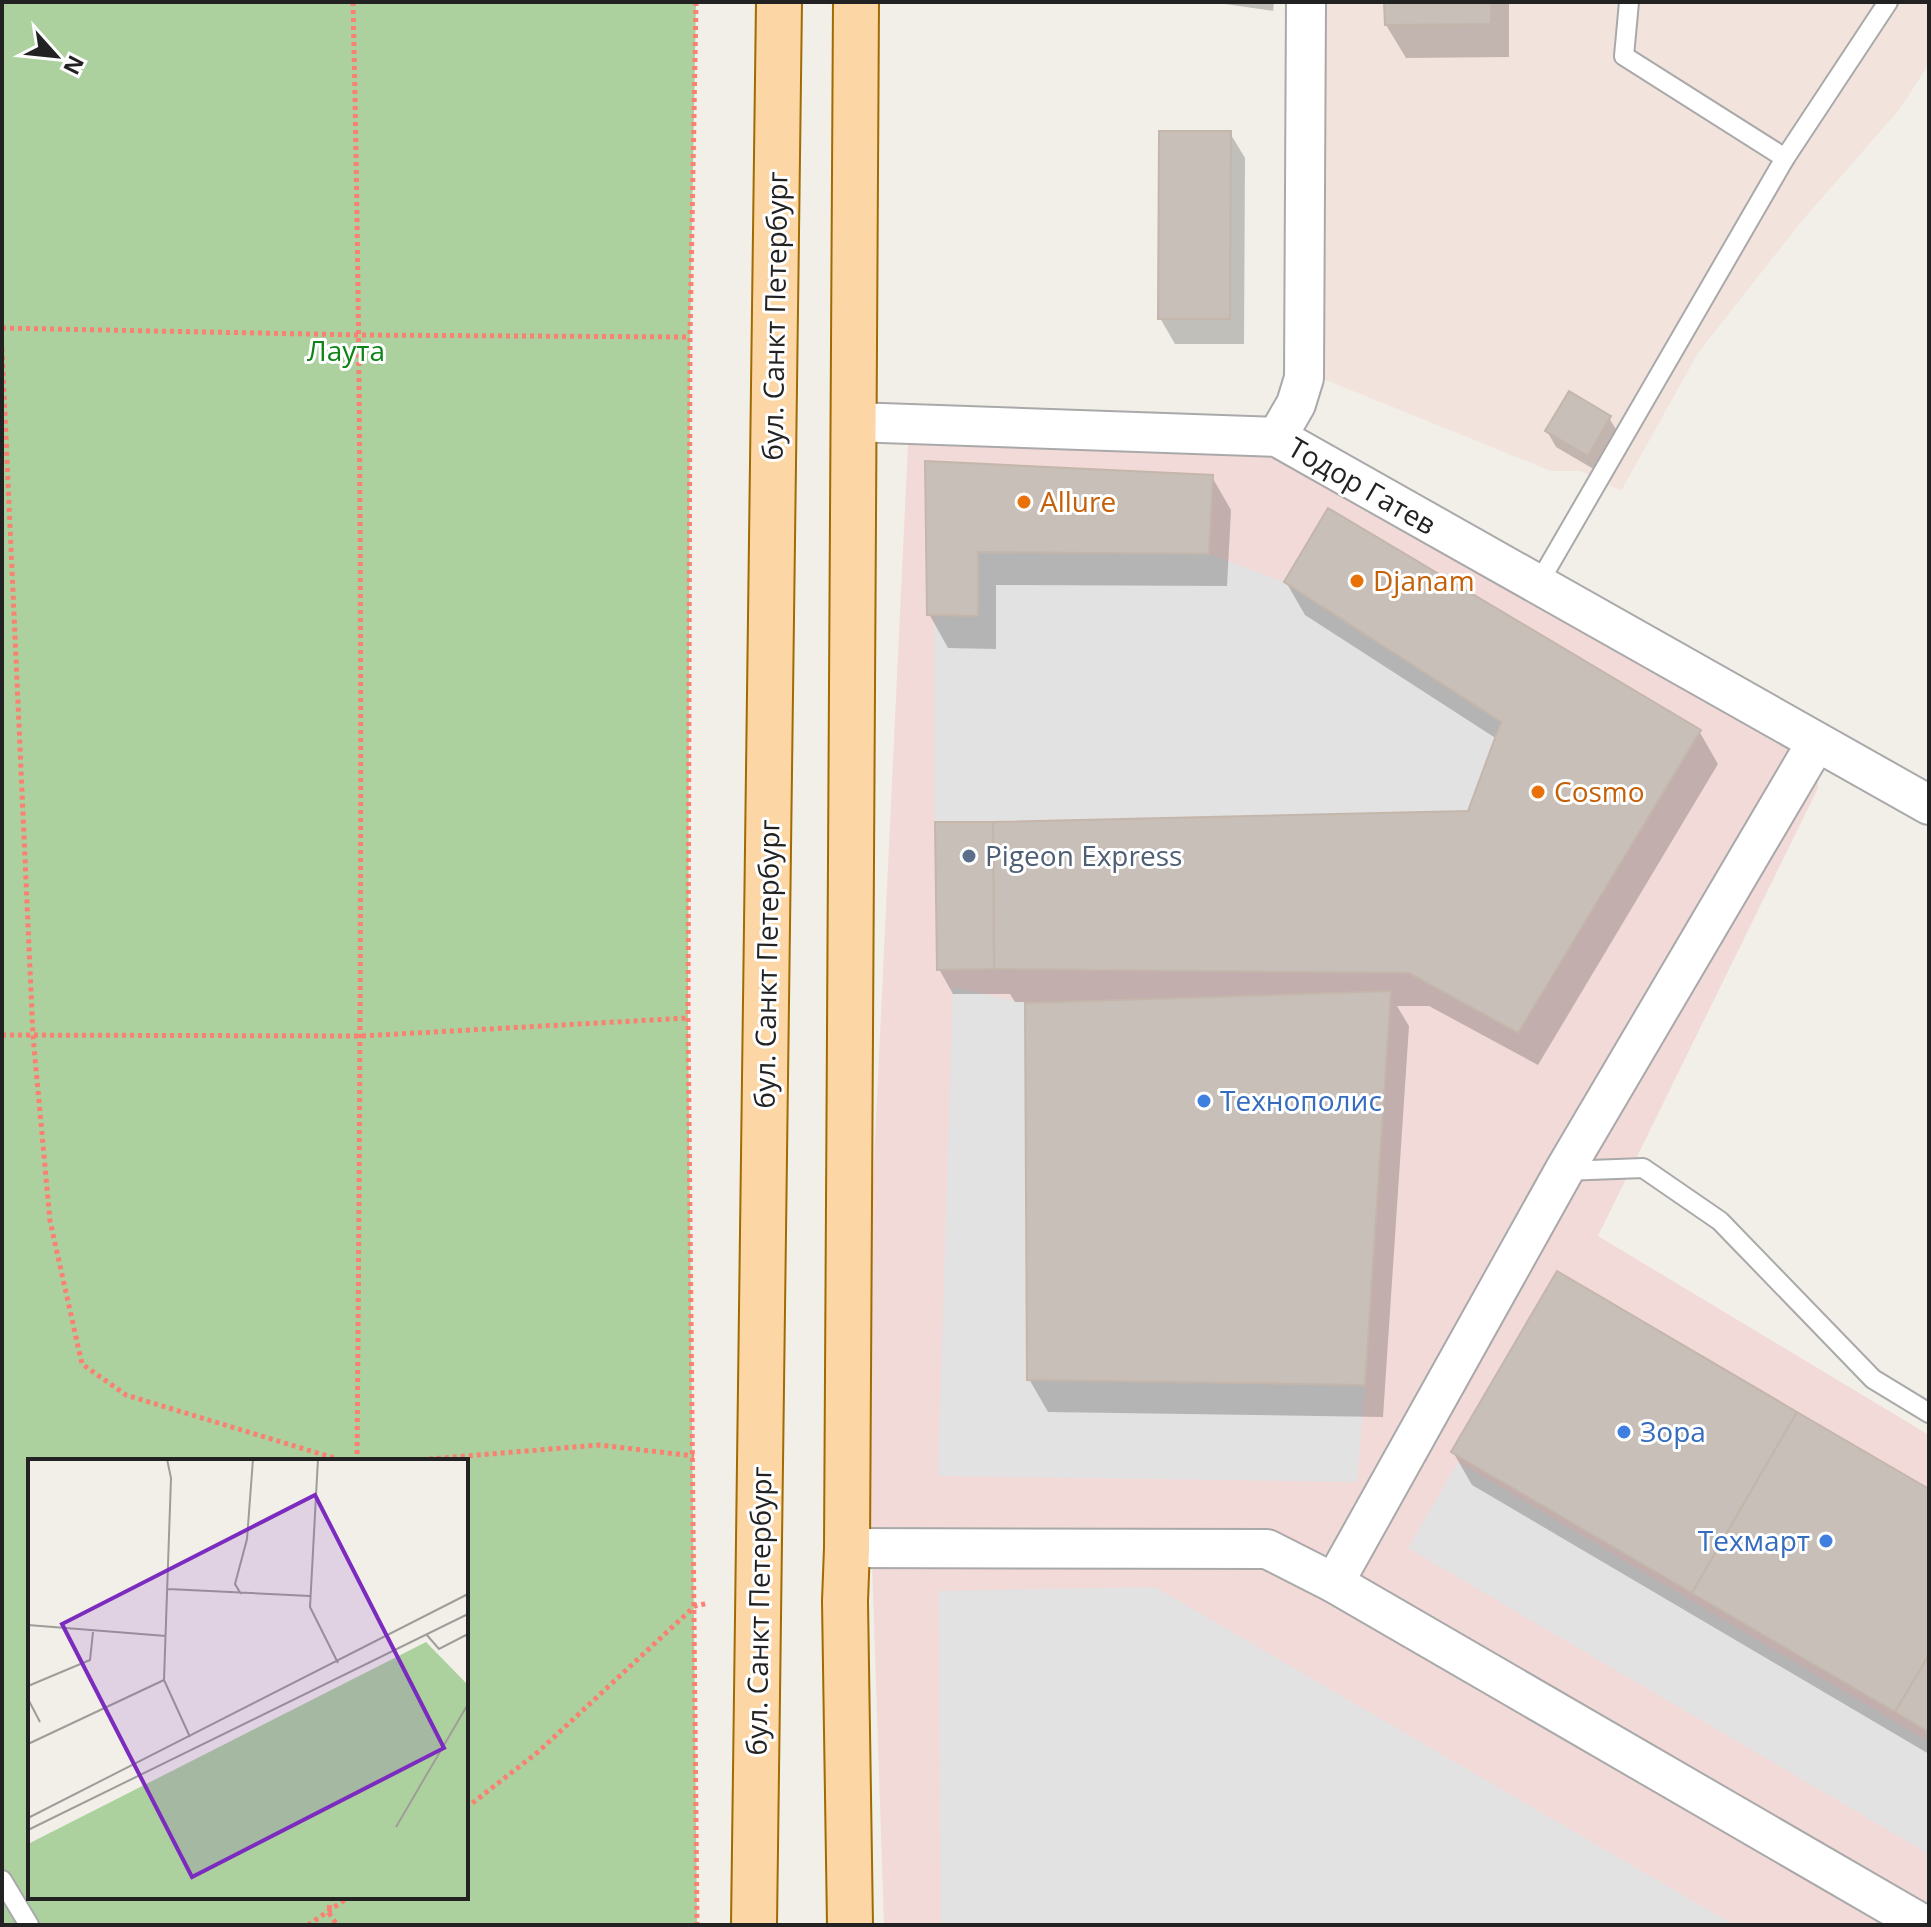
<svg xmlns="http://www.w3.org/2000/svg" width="1931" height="1927" viewBox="0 0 1931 1927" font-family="'Open Sans',sans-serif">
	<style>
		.commercial { fill: #f2dad9 }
		.military { fill: #f3e3dd }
		.forest { fill: #add19e; fill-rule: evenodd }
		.parking { fill: #e2e2e2 }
		.shadow { fill: #0003 }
		.building { fill: #c7bfb8; stroke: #c4b6ab; stroke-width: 2 }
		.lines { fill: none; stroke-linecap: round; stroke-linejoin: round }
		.service-casing { stroke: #a9a9a9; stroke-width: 22 }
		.minor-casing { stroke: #a9a9a9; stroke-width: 42 }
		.primary-casing { stroke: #a06b00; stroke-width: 48 }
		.path { stroke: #fa8072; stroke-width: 5; stroke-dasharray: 4 4; stroke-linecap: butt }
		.service { stroke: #fff; stroke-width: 18 }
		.minor { stroke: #fff; stroke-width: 38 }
		.primary { stroke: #fcd6a4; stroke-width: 44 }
		.food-dot { fill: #e8710a; stroke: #fff; stroke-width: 3 }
		.service-dot { fill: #5c6f8a; stroke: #fff; stroke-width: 3 }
		.shop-dot { fill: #3f7fe0; stroke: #fff; stroke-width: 3 }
		.labels { text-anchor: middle; stroke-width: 6; stroke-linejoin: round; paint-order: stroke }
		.street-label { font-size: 28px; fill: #222; stroke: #fff }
		.park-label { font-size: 28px; fill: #0c8416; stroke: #fff }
		.food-label { font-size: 28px; fill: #c56008; stroke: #fff; text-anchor: start }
		.service-label { font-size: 28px; fill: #4e5e75; stroke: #fff; text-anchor: start }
		.shop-label { font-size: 28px; fill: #366cbe; stroke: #fff; text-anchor: start }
		.inset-road { fill: none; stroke: #9f9d99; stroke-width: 2 }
		.view { fill: #7b2cbf; fill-opacity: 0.15; stroke: #7b2cbf; stroke-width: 4 }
		.inset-edge { fill: none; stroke: #222; stroke-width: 4 }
	</style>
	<rect width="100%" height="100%" fill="#f2efe9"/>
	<polygon class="commercial" points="909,424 1277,437 1816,743 1818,788 1598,1236 1929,1435 1929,1925 884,1925 865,1351"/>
	<polygon class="military" points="1323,2 1929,2 1929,64 1899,110 1801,222 1698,353 1621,491 1581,471 1551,471 1321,378"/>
	<path class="forest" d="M2,2H696L690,337L688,1018L697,1925H2ZM30,1461H466V1897H30Z"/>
	<g class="parking">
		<polygon points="935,551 1209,554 1284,582 1501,722 1468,811 935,822"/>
		<polygon points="953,987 1025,1003 1027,1380 1365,1385 1357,1482 938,1476"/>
		<polygon points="1458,1462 1929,1742 1929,1854 1408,1548"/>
		<polygon points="1155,1587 1734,1925 941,1925 939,1591"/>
	</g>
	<g class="shadow">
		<polygon points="1211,2 1274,2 1273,11"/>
		<polygon points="1386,2 1509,2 1509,57 1406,58 1386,25"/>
		<polygon points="1230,133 1245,158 1244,344 1175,344 1160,318"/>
		<polygon points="1609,418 1619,434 1597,471 1556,447 1547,431"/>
		<polygon points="927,463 1212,477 1231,510 1227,586 996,585 996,649 948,648 929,614"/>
		<polygon points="1286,582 1699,731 1718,764 1538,1065 1429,1006 1397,1006 1409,1026 1383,1417 1048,1412 1029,1379 1027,1002 1015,1002 1010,994 953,994 939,969 1469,813 1497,739 1305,615"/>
		<polygon points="1453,1452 1929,1492 1929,1754 1472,1485"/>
	</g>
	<g class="building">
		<polygon points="1384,2 1491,2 1491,24 1385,25"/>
		<polygon points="1159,131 1231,131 1230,319 1158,319"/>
		<polygon points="1569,391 1611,416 1588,456 1545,431"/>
		<polygon points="925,461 1213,475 1209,554 978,552 978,616 927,615"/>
		<polygon points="1328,508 1701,730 1518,1033 1409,973 994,969 993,822 1468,811 1501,722 1284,582"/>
		<polygon points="935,822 993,822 994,969 937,970"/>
		<polygon points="1391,991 1365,1385 1027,1380 1025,1003"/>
		<polygon points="1557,1271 1797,1412 1692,1593 1451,1452"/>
		<polygon points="1797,1412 1929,1489 1929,1655 1895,1712 1692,1593"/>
		<polygon points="1929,1655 1929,1732 1895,1712"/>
	</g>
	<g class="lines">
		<g class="service-casing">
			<g id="service">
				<polyline points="1629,2 1624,56 1785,158"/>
				<polyline points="1537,586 1785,158 1888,2"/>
				<polyline points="1564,1171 1643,1168 1720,1221 1873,1379 1929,1413"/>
				<polyline points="2,1880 29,1925"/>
			</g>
		</g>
		<g class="minor-casing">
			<g id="minor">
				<polyline points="853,422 1277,437 1929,805"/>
				<polyline points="1277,437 1296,404 1304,378 1306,2"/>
				<polyline points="847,1548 1267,1549 1334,1583 1924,1925"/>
				<polyline points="1334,1583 1564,1171 1816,743"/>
			</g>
		</g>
		<g class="primary-casing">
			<g id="primary">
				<polyline points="754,1925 779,2"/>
				<polyline points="850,1925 845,1601 847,1548 856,2"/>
			</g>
		</g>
		<g class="path">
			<path d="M353,2C364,488 361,975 357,1461"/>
			<polyline points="696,2 690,337 688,1018 697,1925"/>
			<polyline points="2,328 360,335 690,337"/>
			<polyline points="2,348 33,1036 50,1221 82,1364 126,1395 344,1461"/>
			<polyline points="2,1035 361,1036 688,1018"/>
			<polyline points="405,1461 599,1445 694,1456"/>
			<polyline points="466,1808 538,1752 695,1606 709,1603"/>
			<polyline points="330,1897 329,1913 337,1925"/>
			<polyline points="308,1925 349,1897"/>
		</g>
		<use href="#service" class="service"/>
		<use href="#minor" class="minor"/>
		<use href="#primary" class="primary"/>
	</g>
	<g class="food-dot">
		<circle cx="1024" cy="502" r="8"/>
		<circle cx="1357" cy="581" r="8"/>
		<circle cx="1538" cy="792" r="8"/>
	</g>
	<circle class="service-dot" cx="969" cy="856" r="8"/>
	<g class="shop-dot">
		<circle cx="1204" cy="1101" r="8"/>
		<circle cx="1624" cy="1432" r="8"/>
		<circle cx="1826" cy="1541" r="8"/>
	</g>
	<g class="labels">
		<g class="street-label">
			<text transform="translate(775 316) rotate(-89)" y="10">бул. Санкт Петербург</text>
			<text transform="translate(1362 486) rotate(30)" y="10">Тодор Гатев</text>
			<text transform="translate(767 964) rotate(-89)" y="10">бул. Санкт Петербург</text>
			<text transform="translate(759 1611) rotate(-89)" y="10">бул. Санкт Петербург</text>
		</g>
		<g class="park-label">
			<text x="346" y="361">Лаута</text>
		</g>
		<g class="food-label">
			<text x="1040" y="512">Allure</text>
			<text x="1373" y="591">Djanam</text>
			<text x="1554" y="802">Cosmo</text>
		</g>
		<g class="service-label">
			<text x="985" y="866">Pigeon Express</text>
		</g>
		<g class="shop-label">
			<text x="1220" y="1111">Технополис</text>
			<text x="1640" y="1442">Зора</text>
			<text x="1810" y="1551" text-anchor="end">Техмарт</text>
		</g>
	</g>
	<g transform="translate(28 1459)">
		<rect width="440" height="440" fill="#f2efe9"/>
		<path d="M398,183L440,226V440H0V385Z" fill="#add19e"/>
		<path class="inset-road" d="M139,0L143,19L136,221L162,278M290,0L282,148L310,204M140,130L282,137M213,135L207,125L219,80L225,0M0,166L138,177M398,175L411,190L440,175M0,227L62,201L65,173M0,240L12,263M0,285L136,221M0,359L440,135M368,368L440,245M0,371L440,155"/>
		<path class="view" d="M287,36L416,289L164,418L34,165Z"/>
		<rect width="440" height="440" class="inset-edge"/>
	</g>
	<rect width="1931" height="1927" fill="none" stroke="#222222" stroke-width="8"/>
	<g transform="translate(56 56) rotate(117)" stroke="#ffffff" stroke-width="6" paint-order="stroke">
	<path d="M0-6L14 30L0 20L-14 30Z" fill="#222222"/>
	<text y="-12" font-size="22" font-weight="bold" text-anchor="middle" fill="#222222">N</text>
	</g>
</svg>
